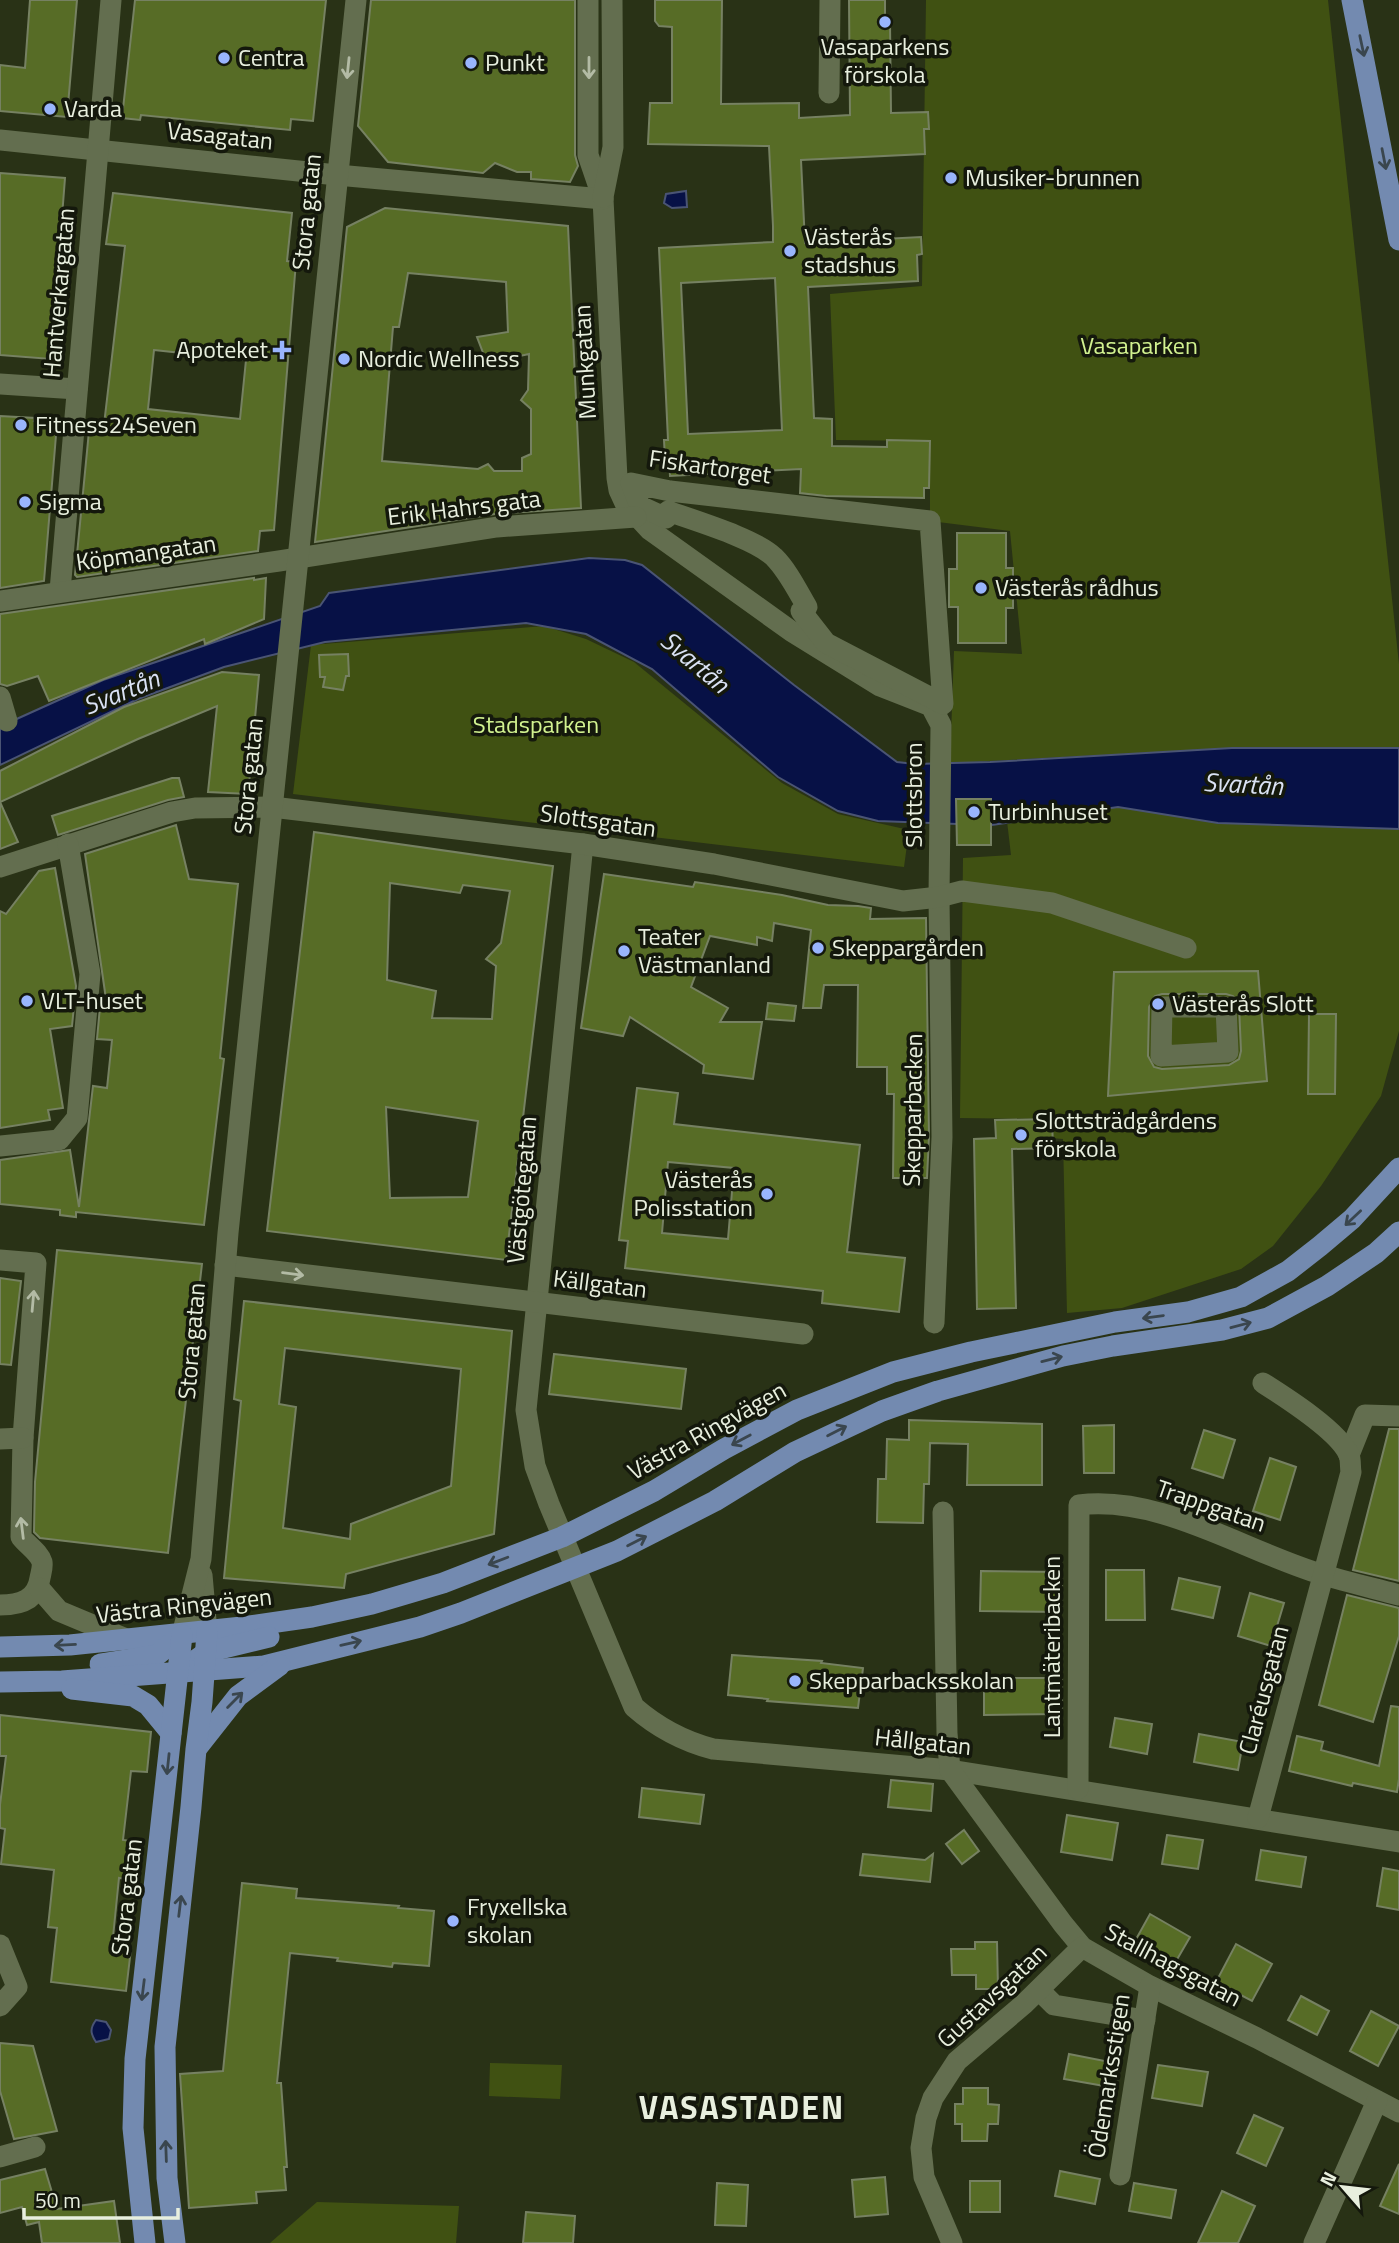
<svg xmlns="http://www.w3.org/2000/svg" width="1399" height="2243" viewBox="0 0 1399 2243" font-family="'Titillium Web',sans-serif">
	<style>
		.green { fill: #405112 }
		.water { fill: #071146; stroke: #4a5474; stroke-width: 2 }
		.building { fill: #576c26; stroke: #768162; stroke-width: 2; fill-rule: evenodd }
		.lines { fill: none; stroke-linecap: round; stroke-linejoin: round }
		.minor { stroke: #636e4f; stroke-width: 21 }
		.major { stroke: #738ab0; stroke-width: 21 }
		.oneway { stroke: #3a464e }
		.oneway2 { stroke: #b3bba5 }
		.poi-dot { fill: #99b5fd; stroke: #14180c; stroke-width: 2.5 }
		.labels { text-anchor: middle; stroke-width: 7; stroke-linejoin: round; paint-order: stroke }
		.poi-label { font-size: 24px; fill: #e8efde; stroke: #14180c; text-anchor: start }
		.street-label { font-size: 24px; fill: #e8efde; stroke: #14180c }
		.park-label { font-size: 24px; fill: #d2f290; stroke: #14180c }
		.water-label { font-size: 26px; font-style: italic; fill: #dae2f4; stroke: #14180c }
		.district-label { font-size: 32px; font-weight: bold; letter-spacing: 2px; fill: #e8efde; stroke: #14180c }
	</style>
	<rect width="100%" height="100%" fill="#293216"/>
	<g class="green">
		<polygon points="926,0 1328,0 1399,664 1399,748 1232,748 950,763 954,651 1022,654 1010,531 930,521 930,441 836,440 830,294 922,286"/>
		<polygon points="544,626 586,639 634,662 782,783 838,814 909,830 904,867 293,794 311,645"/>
		<polygon points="1118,807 1218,823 1399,829 1399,1031 1381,1096 1321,1186 1273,1246 1241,1269 1122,1308 1067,1313 1063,1139 1051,1138 1052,1119 960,1118 963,858 1011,855 1007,821"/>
		<polygon points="490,2063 562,2065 560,2099 489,2096"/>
		<polygon points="317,2202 459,2206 456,2243 270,2243"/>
	</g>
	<g class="water">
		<polygon points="686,191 687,207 672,208 664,203 666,194"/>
		<polygon points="589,558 625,560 642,565 794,685 897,762 915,764 990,762 1232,748 1399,748 1399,829 1218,823 1118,807 991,825 990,799 957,799 957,824 878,821 838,811 778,777 652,669 586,634 526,623 325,642 224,667 138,699 0,765 0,728 10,722 103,680 320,606 329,593"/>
		<path d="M96,2020L106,2022L111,2030L109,2039L96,2042C90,2033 90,2028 96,2020Z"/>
	</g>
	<g class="building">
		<polygon points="30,0 77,0 67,117 0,111 0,65 25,68"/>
		<polygon points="135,0 326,0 313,121 291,119 290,130 141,115 140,120 122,118"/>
		<polygon points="371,0 575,0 575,155 578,166 570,182 531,179 531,172 517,172 495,163 483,173 388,162 358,126"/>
		<path d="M655,0H722L721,104L799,103V118L850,115L849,0H885V22H890L891,113L928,112L929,129H924L925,154L801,160L805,243L921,237L922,254L917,255L918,281L808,287L814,418L832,419V446L887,447V440L930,441L929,488H924V498L826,496L800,493L801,469L670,476L669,458L665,459L664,440H668L659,248L773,242V226L769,146L648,144L650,103H672V27L659,26L655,21ZM775,278L782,430L688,434L681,283Z"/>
		<polygon points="0,173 65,178 51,359 0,355"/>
		<path d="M113,193L292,213L287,261L296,262L274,530L260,531L258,551L77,577L75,575L89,431L103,433L125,246L106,244ZM154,350L246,360L240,419L148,409Z"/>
		<path d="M385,208L568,226L581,508L495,514L315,542L347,227ZM408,273L506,282L508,332L477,337L487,363L529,354L528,390L521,400L531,409V454L522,458V471H494L488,464L478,469L382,461L393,327H399Z"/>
		<polygon points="0,416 35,418 34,421 57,423 44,581 0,588"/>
		<polygon points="957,533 1006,533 1006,568 1013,568 1013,608 1006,608 1006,643 958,643 958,607 949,607 949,569 957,569"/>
		<polygon points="254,578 254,580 266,578 264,619 205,644 204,639 49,701 38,676 7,686 0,684 0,614"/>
		<polygon points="348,654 349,676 346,676 343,690 323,687 325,677 320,677 319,655"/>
		<polygon points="222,672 259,675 248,794 208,792 217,706 138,739 0,802 18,842 0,849 0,771 124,707"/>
		<polygon points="172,778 179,778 184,797 168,800 58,835 52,816"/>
		<polygon points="956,799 991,799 991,845 957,845"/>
		<polygon points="176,825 189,879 238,884 220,1058 224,1059 204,1225 76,1212 76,1217 60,1215 60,1210 0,1204 0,1160 70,1150 79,1207 93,1086 107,1088 112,1040 97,1039 100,1007 107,1006 85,854"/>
		<path d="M314,832L553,866L506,1260L267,1231ZM390,883L460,893L463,885L510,891L501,943L486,959L496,966L492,1019L432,1018L436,991L387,980ZM386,1107L478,1121L468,1197L390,1198Z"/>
		<polygon points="55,868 76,986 72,1026 50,1029 63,1108 48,1110 50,1120 0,1128 0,911 6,914 39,871"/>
		<polygon points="604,874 693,887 695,882 782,895 828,905 858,906 871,908 870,919 926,918 929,1137 927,1178 893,1178 894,1094 887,1094 887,1067 857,1067 858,985 824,985 821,1008 803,1008 811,930 774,923 772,941 757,937 757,945 710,936 691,987 728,1008 720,1022 762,1022 753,1079 703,1073 704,1065 630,1017 623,1036 581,1028"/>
		<path d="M1258,971L1267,1081L1108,1096L1114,972ZM1162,994H1226L1233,996L1239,1006L1241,1051L1239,1059L1229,1065L1162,1069L1154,1067L1148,1056L1149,1007L1155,996Z"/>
		<polygon points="768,1003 796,1006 794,1021 766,1019"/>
		<polygon points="1309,1014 1336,1014 1335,1094 1308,1094"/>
		<path d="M637,1088L678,1093L674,1124L860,1145L847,1252L905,1258L899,1312L822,1303L823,1291L625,1268L628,1241L619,1240ZM668,1162L734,1168L728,1239L662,1233Z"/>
		<polygon points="1052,1119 1053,1148 1012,1149 1016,1308 977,1309 974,1139 996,1138 995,1120"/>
		<polygon points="57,1250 202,1264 168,1553 40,1538 34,1532 35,1482"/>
		<polygon points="0,1278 21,1281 11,1365 0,1364"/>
		<path d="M244,1301L512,1331L494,1534L346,1574L344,1588L224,1578L241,1401L234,1399ZM285,1348L461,1369L451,1486L351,1524L350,1539L283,1528L296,1407L279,1404Z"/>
		<polygon points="554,1354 686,1369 681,1409 549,1394"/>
		<polygon points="909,1420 1042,1424 1042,1485 967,1485 968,1444 930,1443 929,1484 924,1484 923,1523 877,1522 878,1479 886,1479 887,1439 909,1440"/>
		<polygon points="1114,1425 1114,1473 1084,1473 1083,1426"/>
		<polygon points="1389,1429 1399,1429 1399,1581 1353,1570"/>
		<polygon points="1204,1430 1235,1440 1223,1478 1192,1468"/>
		<polygon points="1270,1458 1296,1467 1280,1520 1253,1511"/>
		<polygon points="1106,1570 1144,1570 1145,1620 1106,1620"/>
		<polygon points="981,1571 1062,1572 1062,1612 980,1611"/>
		<polygon points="1179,1578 1220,1587 1213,1618 1172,1609"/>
		<polygon points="1250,1593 1284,1603 1271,1646 1238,1636"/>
		<polygon points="1347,1595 1399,1608 1399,1636 1373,1722 1319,1705"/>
		<polygon points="732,1655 822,1661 821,1663 863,1668 858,1708 767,1701 768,1699 728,1695"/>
		<polygon points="984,1678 1062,1678 1062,1714 984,1715"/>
		<polygon points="1391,1706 1399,1707 1399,1779 1397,1792 1353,1783 1352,1786 1289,1771 1297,1736 1323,1742 1321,1750 1379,1766"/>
		<polygon points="0,1715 151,1732 147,1772 131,1771 123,1840 139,1842 134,1880 119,1878 112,1947 131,1949 126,1991 51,1982 57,1928 48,1927 54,1870 1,1864 5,1829 0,1828 0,1805 6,1756 0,1756"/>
		<polygon points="1115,1718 1152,1724 1147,1754 1110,1747"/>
		<polygon points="1199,1734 1243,1742 1238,1770 1194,1762"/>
		<polygon points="891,1780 933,1784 931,1811 888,1807"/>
		<polygon points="642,1788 704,1795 700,1824 639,1817"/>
		<polygon points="1067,1815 1118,1823 1112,1860 1061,1852"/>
		<polygon points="964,1830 979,1851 962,1864 946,1844"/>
		<polygon points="1167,1835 1203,1840 1198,1869 1162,1864"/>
		<polygon points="1261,1850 1306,1857 1301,1887 1256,1880"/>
		<polygon points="863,1854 925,1860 933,1854 930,1882 860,1875"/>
		<polygon points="1383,1868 1399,1871 1399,1910 1377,1906"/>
		<polygon points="242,1883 297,1889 296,1898 399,1906 398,1908 434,1911 429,1966 393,1963 392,1967 337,1961 338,1958 290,1953 277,2083 281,2083 287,2167 284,2167 286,2190 256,2192 257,2203 189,2208 180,2074 223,2071"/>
		<polygon points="1150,1914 1190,1937 1175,1963 1135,1941"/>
		<polygon points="975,1942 997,1942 998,1989 976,1989 976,1975 952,1975 951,1949 975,1949"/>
		<polygon points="1236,1944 1272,1964 1252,2001 1216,1982"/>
		<polygon points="1301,1996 1329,2011 1317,2035 1288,2020"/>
		<polygon points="1371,2011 1399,2026 1378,2066 1350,2051"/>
		<polygon points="0,2043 33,2046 57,2131 14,2139 0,2091"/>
		<polygon points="1069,2054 1120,2064 1116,2088 1064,2079"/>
		<polygon points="1158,2065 1208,2072 1202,2106 1152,2098"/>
		<polygon points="963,2088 988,2088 988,2104 999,2105 998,2124 988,2124 987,2141 962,2141 962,2124 955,2124 955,2104 963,2104"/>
		<polygon points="1254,2115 1283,2128 1266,2166 1237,2153"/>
		<polygon points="1399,2164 1399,2214 1380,2206"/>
		<polygon points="45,2169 57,2209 114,2201 120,2243 42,2243 39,2222 27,2225 22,2207 0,2213 0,2180"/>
		<polygon points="1060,2171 1100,2179 1095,2204 1055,2196"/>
		<polygon points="885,2177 888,2214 855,2217 852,2180"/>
		<rect x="970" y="2181" width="30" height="31"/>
		<polygon points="717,2183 748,2185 746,2226 715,2225"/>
		<polygon points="1134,2183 1176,2190 1171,2218 1129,2211"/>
		<polygon points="1222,2191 1255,2206 1238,2243 1198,2243"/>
		<polygon points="526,2212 575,2216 573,2243 523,2243"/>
	</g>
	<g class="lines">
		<g class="minor">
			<polyline points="588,0 588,155 603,199 617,478 619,490 625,503 650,530 791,631 880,686 931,706 941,725 939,897 942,1137 934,1323"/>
			<polyline points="829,93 830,0"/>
			<polyline points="0,140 337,175 603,199"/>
			<polyline points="603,197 613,147 612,0"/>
			<polyline points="0,384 77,389"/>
			<path d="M631,483L670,491L930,521L943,704L826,643L801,611L807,607C797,590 788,571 774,557C754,538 695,521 668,511L666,518L640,506Z"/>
			<polyline points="60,591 111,0"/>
			<polyline points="0,601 279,561 497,527 636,517"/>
			<polyline points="0,697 7,721"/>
			<path d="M583,844L526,1410L535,1466L549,1504L634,1707C658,1728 682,1741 713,1749L950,1770L1399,1842"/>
			<polyline points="0,867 172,812 195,808 272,807 583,844 714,864 903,901 939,897 962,891 1052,903 1186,948"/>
			<polygon points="1162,1007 1226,1007 1228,1052 1161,1056"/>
			<polyline points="0,1146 59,1140 77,1118 90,974 68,844"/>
			<path d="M0,1260L36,1263L23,1438L21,1537C27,1545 39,1552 42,1562C43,1567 41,1573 40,1578C37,1600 20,1605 0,1605"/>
			<polyline points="225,1265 803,1334"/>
			<polyline points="0,1439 23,1438"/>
			<polyline points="1349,1455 1365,1415 1399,1416"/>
			<polyline points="943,1512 947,1733 950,1770 1063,1924 1082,1947 1150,1986 1257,2038 1399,2112"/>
			<polyline points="202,1575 207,1632"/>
			<polyline points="39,1588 59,1611 126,1639"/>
			<polyline points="182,1635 201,1559 228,1233 356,0"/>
			<path d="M1078,1789L1079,1505C1161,1495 1244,1551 1321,1574C1346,1582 1373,1588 1399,1595"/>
			<path d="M1258,1818L1351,1472C1350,1467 1351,1460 1349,1455C1339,1431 1285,1397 1263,1383"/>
			<polyline points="0,1945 17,1987 0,2006"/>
			<polyline points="1039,1990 1054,2005 1145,2020"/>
			<polyline points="0,2157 35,2147"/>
			<polyline points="1120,2175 1150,1986"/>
			<polyline points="952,2243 924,2177 921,2148 926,2118 933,2098 957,2061 1024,2004 1082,1947"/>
			<polyline points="1314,2243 1377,2101"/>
		</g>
		<g class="major">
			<polyline points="1352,0 1399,240"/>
			<polyline points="0,1647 70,1645 242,1627 312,1617 372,1604 443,1583 562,1537 654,1491 724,1449 797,1410 893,1372 971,1352 1115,1322 1188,1312 1241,1297 1288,1271 1320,1246 1352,1219 1399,1168"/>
			<polyline points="197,1659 207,1652 269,1637"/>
			<polyline points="100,1664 157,1655 182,1635"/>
			<polyline points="0,1682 62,1681 264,1666 420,1627 461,1613 617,1551 715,1501 795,1452 882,1411 938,1391 1063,1356 1113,1346 1222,1330 1268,1318 1327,1286 1376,1253 1399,1232"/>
			<polyline points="72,1689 133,1696 148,1705 171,1733"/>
			<polyline points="197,1748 238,1696 280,1665"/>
			<polyline points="145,2243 133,2128 135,2059 182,1635"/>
			<polyline points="175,2243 167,2178 165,2047 191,1807 196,1749 202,1702 207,1632"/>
		</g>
	</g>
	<defs><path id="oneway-shaft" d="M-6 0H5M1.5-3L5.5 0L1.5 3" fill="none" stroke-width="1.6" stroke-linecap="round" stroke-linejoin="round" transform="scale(1.75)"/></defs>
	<g class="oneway">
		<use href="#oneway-shaft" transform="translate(1362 46) rotate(78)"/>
		<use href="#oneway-shaft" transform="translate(1384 159) rotate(79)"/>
		<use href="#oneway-shaft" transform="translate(1353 1218) rotate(137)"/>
		<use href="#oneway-shaft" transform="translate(1153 1317) rotate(172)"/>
		<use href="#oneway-shaft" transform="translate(1241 1325) rotate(-15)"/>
		<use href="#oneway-shaft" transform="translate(1052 1359) rotate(-14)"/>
		<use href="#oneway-shaft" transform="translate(837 1431) rotate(-27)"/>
		<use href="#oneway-shaft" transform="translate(741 1440) rotate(152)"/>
		<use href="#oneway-shaft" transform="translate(637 1541) rotate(-27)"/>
		<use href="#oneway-shaft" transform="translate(498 1561) rotate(159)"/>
		<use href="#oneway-shaft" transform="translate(351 1643) rotate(-13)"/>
		<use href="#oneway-shaft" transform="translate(65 1645) rotate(177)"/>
		<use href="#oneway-shaft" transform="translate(235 1700) rotate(-45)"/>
		<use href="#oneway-shaft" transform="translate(168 1764) rotate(96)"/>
		<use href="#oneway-shaft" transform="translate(180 1906) rotate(-83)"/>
		<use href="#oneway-shaft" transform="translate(143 1990) rotate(97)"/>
		<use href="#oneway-shaft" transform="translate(166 2151) rotate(-92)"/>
	</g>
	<g class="oneway2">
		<use href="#oneway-shaft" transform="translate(348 68) rotate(96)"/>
		<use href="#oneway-shaft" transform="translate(589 68) rotate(90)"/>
		<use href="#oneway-shaft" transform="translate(293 1274) rotate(7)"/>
		<use href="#oneway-shaft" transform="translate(33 1301) rotate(-85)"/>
		<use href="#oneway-shaft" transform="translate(22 1528) rotate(-97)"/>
	</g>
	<g class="poi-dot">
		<circle cx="885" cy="22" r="7"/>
		<circle cx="224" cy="58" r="7"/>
		<circle cx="471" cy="63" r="7"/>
		<circle cx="50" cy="109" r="7"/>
		<circle cx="951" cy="178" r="7"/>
		<circle cx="790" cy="251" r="7"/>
		<path d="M278.5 339.5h7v7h7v7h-7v7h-7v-7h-7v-7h7z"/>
		<circle cx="344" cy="359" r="7"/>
		<circle cx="21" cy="425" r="7"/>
		<circle cx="25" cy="502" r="7"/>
		<circle cx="981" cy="588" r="7"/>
		<circle cx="974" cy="812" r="7"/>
		<circle cx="818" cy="948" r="7"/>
		<circle cx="624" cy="951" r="7"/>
		<circle cx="27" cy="1001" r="7"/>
		<circle cx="1158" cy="1004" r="7"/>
		<circle cx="1021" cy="1135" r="7"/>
		<circle cx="767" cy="1194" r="7"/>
		<circle cx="795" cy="1681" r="7"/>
		<circle cx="453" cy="1921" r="7"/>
	</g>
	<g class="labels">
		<g class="poi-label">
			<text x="885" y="55" text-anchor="middle">Vasaparkens<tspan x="885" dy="28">förskola</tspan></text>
			<text x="238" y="66">Centra</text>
			<text x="485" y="71">Punkt</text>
			<text x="64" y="117">Varda</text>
			<text x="965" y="186">Musiker-brunnen</text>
			<text x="804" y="245">Västerås<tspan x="804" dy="28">stadshus</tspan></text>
			<text x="268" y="358" text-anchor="end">Apoteket</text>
			<text x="358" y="367">Nordic Wellness</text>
			<text x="35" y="433">Fitness24Seven</text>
			<text x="39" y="510">Sigma</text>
			<text x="995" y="596">Västerås rådhus</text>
			<text x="988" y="820">Turbinhuset</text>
			<text x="638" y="945">Teater<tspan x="638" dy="28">Västmanland</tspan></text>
			<text x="832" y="956">Skeppargården</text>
			<text x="41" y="1009">VLT-huset</text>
			<text x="1172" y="1012">Västerås Slott</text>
			<text x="1035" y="1129">Slottsträdgårdens<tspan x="1035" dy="28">förskola</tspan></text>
			<text x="753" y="1188" text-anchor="end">Västerås<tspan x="753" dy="28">Polisstation</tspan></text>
			<text x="809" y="1689">Skepparbacksskolan</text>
			<text x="467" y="1915">Fryxellska<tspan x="467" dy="28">skolan</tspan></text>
		</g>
		<g class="street-label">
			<text transform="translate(220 136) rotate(6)" y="8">Vasagatan</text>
			<text transform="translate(307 212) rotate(-84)" y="8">Stora gatan</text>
			<text transform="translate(59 293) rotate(-85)" y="8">Hantverkargatan</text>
			<text transform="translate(585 362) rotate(-93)" y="8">Munkgatan</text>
			<text transform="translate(710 467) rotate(8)" y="8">Fiskartorget</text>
			<text transform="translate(464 508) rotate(-7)" y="8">Erik Hahrs gata</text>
			<text transform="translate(146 553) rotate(-8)" y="8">Köpmangatan</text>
			<text transform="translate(249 776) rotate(-84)" y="8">Stora gatan</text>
			<text transform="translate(914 795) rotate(-90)" y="8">Slottsbron</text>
			<text transform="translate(598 821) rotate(8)" y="8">Slottsgatan</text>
			<text transform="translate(913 1110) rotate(-89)" y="8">Skepparbacken</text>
			<text transform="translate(522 1190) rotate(-85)" y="8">Västgötegatan</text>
			<text transform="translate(600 1284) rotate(7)" y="8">Källgatan</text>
			<text transform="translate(192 1341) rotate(-85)" y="8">Stora gatan</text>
			<text transform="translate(707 1431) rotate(-29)" y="8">Västra Ringvägen</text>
			<text transform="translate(1211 1506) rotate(19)" y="8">Trappgatan</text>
			<text transform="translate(184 1606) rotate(-6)" y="8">Västra Ringvägen</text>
			<text transform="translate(1052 1647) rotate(-90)" y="8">Lantmäteribacken</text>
			<text transform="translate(1264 1690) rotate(-75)" y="8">Claréusgatan</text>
			<text transform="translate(923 1742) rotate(6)" y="8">Hållgatan</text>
			<text transform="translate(127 1897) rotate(-83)" y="8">Stora gatan</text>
			<text transform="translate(1173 1965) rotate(28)" y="8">Stallhagsgatan</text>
			<text transform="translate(992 1996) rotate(-43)" y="8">Gustavsgatan</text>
			<text transform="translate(1109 2076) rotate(-81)" y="8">Ödemarksstigen</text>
		</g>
		<g class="park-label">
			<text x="1139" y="354">Vasaparken</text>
			<text x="536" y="733">Stadsparken</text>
		</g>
		<g class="water-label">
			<text transform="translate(695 662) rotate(40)" y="9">Svartån</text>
			<text transform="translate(121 692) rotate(-22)" y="9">Svartån</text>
			<text transform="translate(1243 784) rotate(3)" y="9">Svartån</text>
		</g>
		<g class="district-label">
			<text x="742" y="2119">VASASTADEN</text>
		</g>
	</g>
	<g transform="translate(1343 2187) rotate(298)" stroke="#14180c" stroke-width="5" paint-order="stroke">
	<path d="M0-5L12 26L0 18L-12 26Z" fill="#e8efde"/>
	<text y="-10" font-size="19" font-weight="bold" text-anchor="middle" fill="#e8efde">N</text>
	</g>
	<path d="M24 2208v10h154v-10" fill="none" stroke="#e8efde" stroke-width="3.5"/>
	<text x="35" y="2208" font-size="21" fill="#e8efde" stroke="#14180c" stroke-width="5" paint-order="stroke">50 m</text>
</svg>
